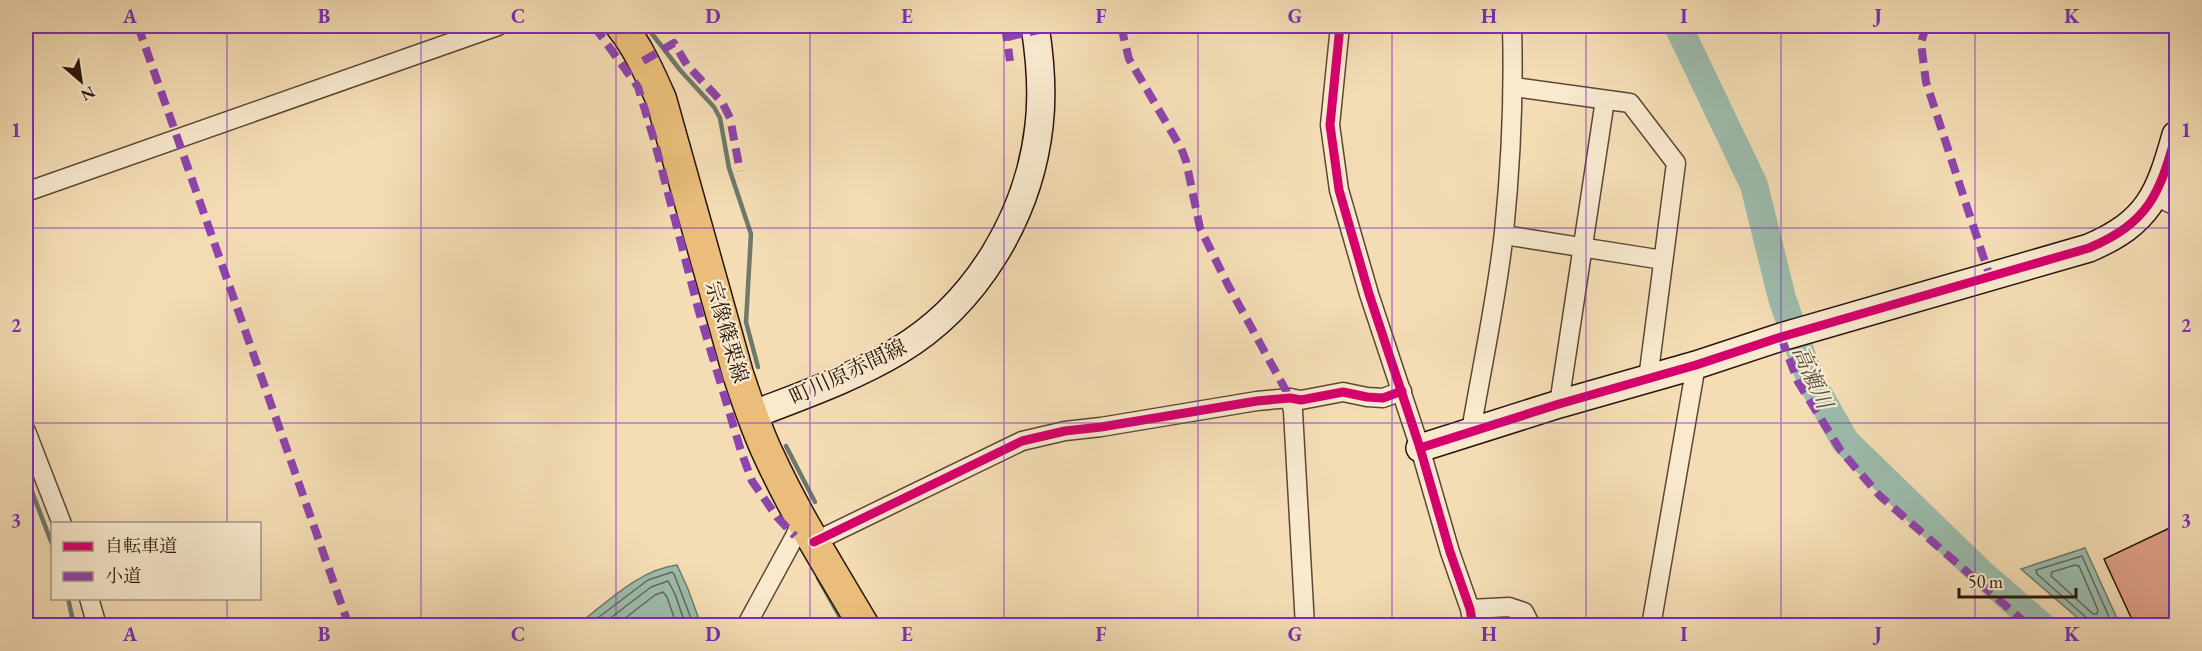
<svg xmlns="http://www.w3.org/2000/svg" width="2202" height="651" viewBox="0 0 2202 651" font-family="'EB Garamond','Noto Serif JP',serif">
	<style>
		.water { fill: #9cbcac; stroke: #6e796c; stroke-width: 1.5 }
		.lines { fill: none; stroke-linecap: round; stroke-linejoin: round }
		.shore { stroke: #62685c; stroke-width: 1.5 }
		.stream { stroke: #6e796c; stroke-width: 4.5 }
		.river { stroke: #9cbcac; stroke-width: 28 }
		.building { fill: #e0a18b; stroke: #29150c; stroke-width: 1.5 }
		.street-casing { stroke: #5c4736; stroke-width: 21 }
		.secondary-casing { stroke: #29150c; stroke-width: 30 }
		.primary-casing { stroke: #29150c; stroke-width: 33 }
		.street { stroke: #f8e9cf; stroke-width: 18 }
		.secondary { stroke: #f8e9cf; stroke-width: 27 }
		.primary { stroke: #eabe7a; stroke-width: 30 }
		.quiet { stroke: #8e44ad; stroke-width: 8; stroke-dasharray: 15 8; stroke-linecap: butt }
		.cycleway-casing { stroke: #f8e9cf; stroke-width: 13 }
		.cycleway { stroke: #d6006c; stroke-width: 9 }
		.grid { fill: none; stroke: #7b2cbf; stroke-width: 1.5; stroke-opacity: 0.55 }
		.labels { text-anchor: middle; stroke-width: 4.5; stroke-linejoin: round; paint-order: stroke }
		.street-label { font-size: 21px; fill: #29150c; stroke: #f8e9cf }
		.water-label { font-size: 22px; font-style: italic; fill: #514f44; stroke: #f8e9cf }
		.neatline { fill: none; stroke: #7b2cbf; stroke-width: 2 }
		.grid-label { font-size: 20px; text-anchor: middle; font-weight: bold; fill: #7b2cbf }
	</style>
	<rect width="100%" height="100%" fill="#f4ddb5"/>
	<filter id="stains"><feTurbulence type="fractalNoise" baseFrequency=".00333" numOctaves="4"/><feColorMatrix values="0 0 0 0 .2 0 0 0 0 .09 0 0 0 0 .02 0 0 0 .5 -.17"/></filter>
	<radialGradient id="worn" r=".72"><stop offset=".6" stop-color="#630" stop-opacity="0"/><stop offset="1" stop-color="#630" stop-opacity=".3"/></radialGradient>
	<g class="water">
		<polygon points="2085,548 2120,625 2086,625 2021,569"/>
		<path d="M677,565L688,589L701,625H577C607,603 638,570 677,565Z"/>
	</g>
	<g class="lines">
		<g class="shore">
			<polygon points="2075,565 2079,566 2098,610 2097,614 2093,614 2051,576 2052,572"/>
			<polyline points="587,626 648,580 672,572 674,574 694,626"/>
			<polyline points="600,626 651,587 668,581 675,594 686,626"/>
			<polyline points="615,626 655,595 663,592 667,597 677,626"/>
			<polyline points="2090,626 2088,619 2037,574 2036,570 2082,556 2113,626"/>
		</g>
		<g class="stream">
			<polyline points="646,26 680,70 714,107 720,118 729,168 751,234 746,322 758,367"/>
			<polyline points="786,446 815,502"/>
			<polyline points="26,476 52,544"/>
			<polyline points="818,578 845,626"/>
			<polyline points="68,598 74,626"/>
		</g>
		<polyline class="river" points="1678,26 1754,185 1782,298 1810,379 1845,441 1980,572 2042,626"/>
	</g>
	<polygon class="building" points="2176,525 2176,626 2135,626 2104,559"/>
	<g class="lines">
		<g class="street-casing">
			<g id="street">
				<polyline points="1340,26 1330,125 1339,190 1369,294 1420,448 1450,552 1470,609 1473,626"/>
				<polyline points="1514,87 1630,103 1676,163 1648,379"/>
				<polyline points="26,192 498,26"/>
				<polyline points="2155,196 2176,206"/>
				<polyline points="1504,235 1663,260"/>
				<polyline points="1290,398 1293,411 1305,626"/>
				<polyline points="1559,404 1605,100"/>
				<polyline points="26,431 62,524"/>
				<path d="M1471,431C1482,366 1497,297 1504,232C1511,163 1514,95 1512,26"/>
				<polyline points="814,542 1022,441 1065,431 1101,427 1257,401 1290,398 1301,400 1343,392 1367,397 1383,398 1402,391"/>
				<polyline points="89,598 97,626"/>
				<polyline points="1470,609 1509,607 1524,612 1531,626"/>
				<polyline points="746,626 795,536 802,519"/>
				<polyline points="1651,626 1696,365"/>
			</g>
		</g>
		<g class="secondary-casing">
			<g id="secondary">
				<path d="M752,415C801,396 853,378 898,351C977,304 1029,215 1039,126C1043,93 1040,58 1035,26"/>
				<path d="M1420,448L1559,404L1696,365L1781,337L2089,248C2149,222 2159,195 2176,135"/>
			</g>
		</g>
		<g class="primary-casing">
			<path id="primary" d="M621,26C638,47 650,74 661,99L738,374C747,401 756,429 769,456C796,515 831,570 864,626"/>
		</g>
		<use href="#street" class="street"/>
		<use href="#secondary" class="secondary"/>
		<use href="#primary" class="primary"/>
		<g class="quiet">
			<polyline points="138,26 349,626"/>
			<polyline points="594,26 638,87 655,143 699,312 741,451 752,481 777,517 795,536"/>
			<polyline points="1005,26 1010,61"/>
			<polyline points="1121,26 1129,59 1181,148 1186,161 1200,228 1228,285 1290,398"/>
			<polyline points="1926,26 1921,43 1926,82 1990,277"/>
			<polyline points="1007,37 1057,26"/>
			<polyline points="643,61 674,43 687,65 722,102 730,118 740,171"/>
			<polyline points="1781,337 1798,382 1841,451 1880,496 2029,626"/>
		</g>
		<g class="cycleway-casing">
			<g id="cycleway">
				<polyline points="1340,26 1330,125 1339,190 1369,294 1420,448 1450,552 1470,609 1473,626"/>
				<path d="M1420,448L1559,404L1696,365L1781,337L2089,248C2149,222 2159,195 2176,135"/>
				<polyline points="814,542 1022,441 1065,431 1101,427 1257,401 1290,398 1301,400 1343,392 1367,397 1383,398 1402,391"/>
			</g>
		</g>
		<use href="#cycleway" class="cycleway"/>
	</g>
	<path class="grid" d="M227,26V524M421,26V626M616,26V626M810,26V626M1004,26V626M1198,26V626M1392,26V626M1586,26V626M1781,26V626M1975,26V626M26,228H2176M26,423H2176M227,598V626"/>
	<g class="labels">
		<g class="street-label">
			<text transform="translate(727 332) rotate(74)" y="7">宗像篠栗線</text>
			<text transform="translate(848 372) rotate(-25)" y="7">町川原赤間線</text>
		</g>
		<g class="water-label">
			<text transform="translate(1813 377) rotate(66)" y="8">高瀬川</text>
		</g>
	</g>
	<rect width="2202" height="651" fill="none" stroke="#f4ddb5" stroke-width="66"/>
	<rect x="51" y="522" width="210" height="78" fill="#f8e9cf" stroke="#a59481" stroke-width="1.5"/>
	<rect x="63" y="542" width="30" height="9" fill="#d6006c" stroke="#a59481" stroke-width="1.5"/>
	<text x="105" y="552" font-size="18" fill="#29150c">自転車道</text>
	<rect x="63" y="572" width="30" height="9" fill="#8e44ad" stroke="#a59481" stroke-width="1.5"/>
	<text x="105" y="582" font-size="18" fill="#29150c">小道</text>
	<g transform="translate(81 81) rotate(151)" stroke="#f8e9cf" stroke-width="4.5" paint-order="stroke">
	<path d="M0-4.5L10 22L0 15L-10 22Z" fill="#29150c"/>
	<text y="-9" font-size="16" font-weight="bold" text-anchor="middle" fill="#29150c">N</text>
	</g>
	<path d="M1959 588v9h117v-9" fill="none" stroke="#29150c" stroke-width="3"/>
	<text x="1968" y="588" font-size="18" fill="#29150c" stroke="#f8e9cf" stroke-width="4.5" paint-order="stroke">50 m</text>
	<rect x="33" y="33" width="2136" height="585" class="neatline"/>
	<g class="grid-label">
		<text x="130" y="23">A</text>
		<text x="324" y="23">B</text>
		<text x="518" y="23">C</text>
		<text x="713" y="23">D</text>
		<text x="907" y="23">E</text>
		<text x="1101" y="23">F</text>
		<text x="1295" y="23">G</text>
		<text x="1489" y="23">H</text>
		<text x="1684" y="23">I</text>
		<text x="1878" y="23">J</text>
		<text x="2072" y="23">K</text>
		<text x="16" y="137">1</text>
		<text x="2186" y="137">1</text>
		<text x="16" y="332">2</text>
		<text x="2186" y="332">2</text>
		<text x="16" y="527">3</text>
		<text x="2186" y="527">3</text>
		<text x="130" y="641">A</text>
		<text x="324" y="641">B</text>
		<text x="518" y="641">C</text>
		<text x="713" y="641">D</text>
		<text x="907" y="641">E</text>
		<text x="1101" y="641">F</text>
		<text x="1295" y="641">G</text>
		<text x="1489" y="641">H</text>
		<text x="1684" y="641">I</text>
		<text x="1878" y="641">J</text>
		<text x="2072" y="641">K</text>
	</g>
	<rect width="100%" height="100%" filter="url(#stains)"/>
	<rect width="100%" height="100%" fill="url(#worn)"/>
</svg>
